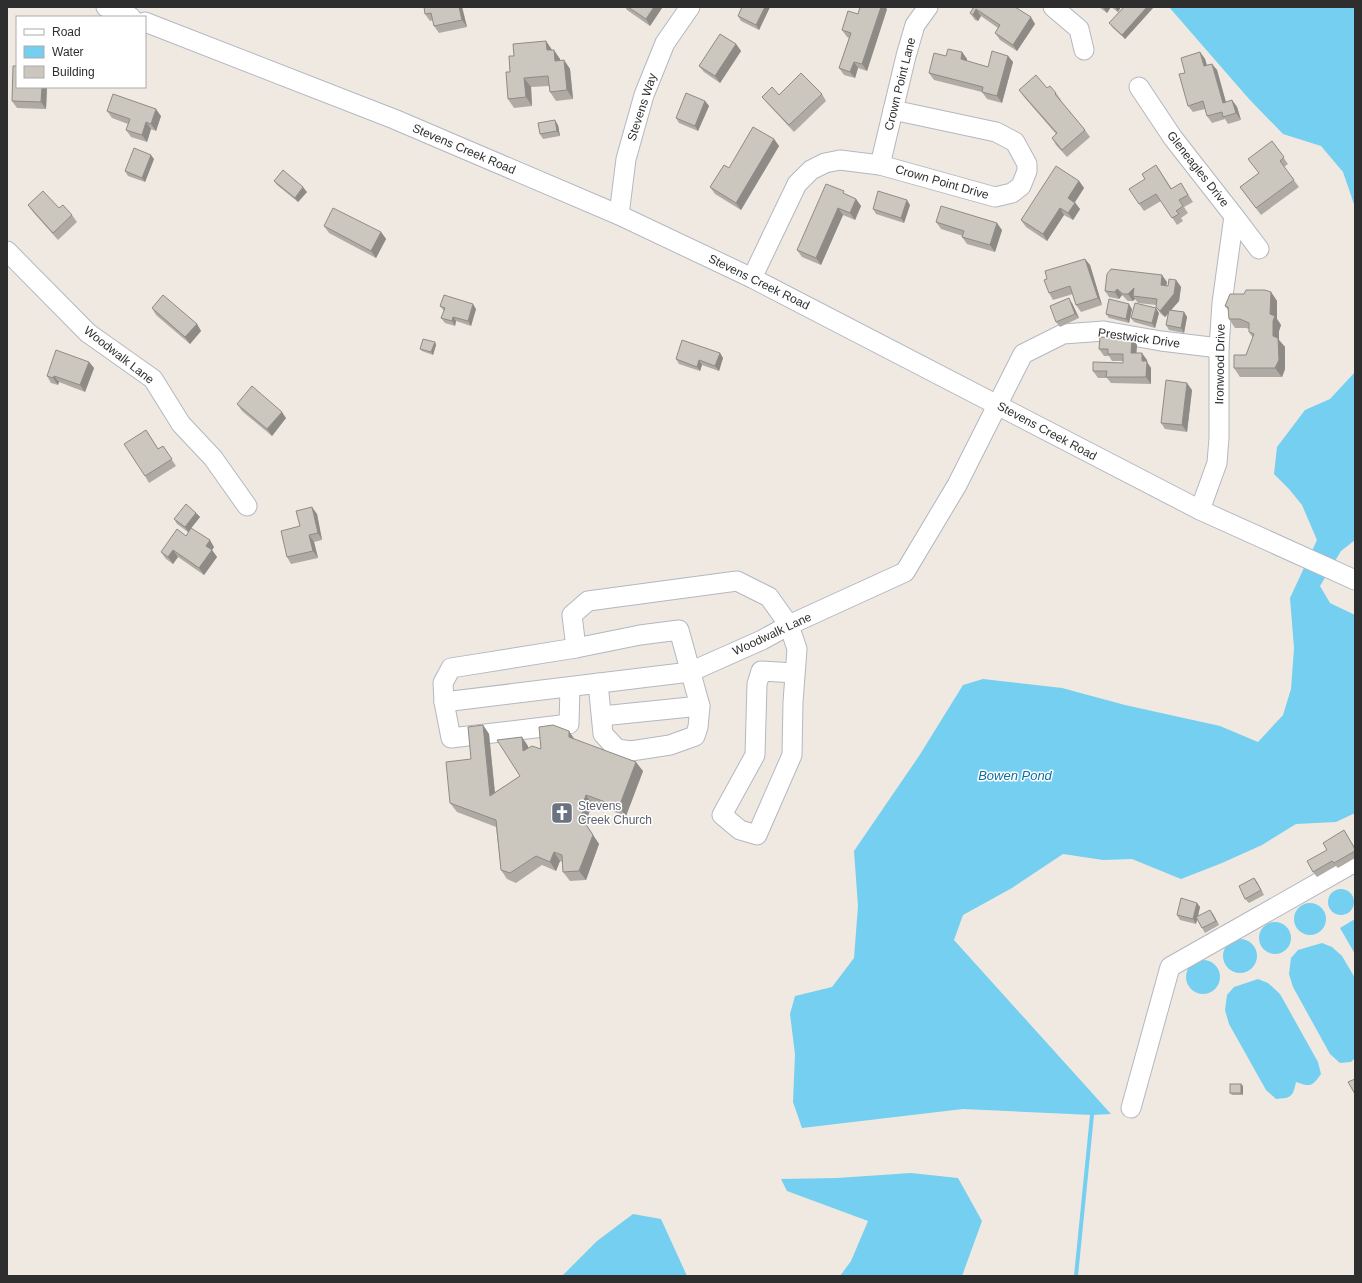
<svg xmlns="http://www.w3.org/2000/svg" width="1362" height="1283" viewBox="0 0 1362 1283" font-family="Arial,sans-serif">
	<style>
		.water { fill: #75cff0 }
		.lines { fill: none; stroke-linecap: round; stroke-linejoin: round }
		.stream { stroke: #75cff0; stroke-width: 4 }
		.minor-casing { stroke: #b4b7c1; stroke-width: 21 }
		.minor { stroke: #fff; stroke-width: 19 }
		.wall { fill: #afaba4 }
		.shaded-wall { fill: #8e8b86 }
		.building { fill: #cbc7bf; stroke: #8e8b86 }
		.labels { text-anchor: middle; stroke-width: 3; stroke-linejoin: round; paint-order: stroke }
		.street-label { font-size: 12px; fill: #2e2e2e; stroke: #fff }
		.worship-label { font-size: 12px; fill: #5b616d; stroke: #fff; text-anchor: start }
		.water-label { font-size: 13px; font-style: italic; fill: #0d6fa3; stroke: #fff }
	</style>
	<rect width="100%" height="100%" fill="#efe9e1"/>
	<g class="water">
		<polygon points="1169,7 1355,7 1355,207 1343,172 1321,146 1283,134 1249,99"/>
		<polygon points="1355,372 1355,540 1341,551 1320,586 1330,603 1355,615 1355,813 1336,822 1296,824 1262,845 1222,863 1181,879 1132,859 1103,860 1063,854 1012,888 963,915 954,940 1111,1114 1092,1115 963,1109 802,1128 793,1102 795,1054 790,1014 795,996 832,987 854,958 858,906 854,851 919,756 963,685 983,679 1062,688 1125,705 1220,726 1258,742 1283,715 1291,689 1294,648 1290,598 1317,540 1302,505 1289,489 1274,474 1277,447 1305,410 1330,399"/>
		<circle cx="1341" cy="902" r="13"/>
		<circle cx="1310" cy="919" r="16"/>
		<polygon points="1355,919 1355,954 1340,928"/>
		<circle cx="1275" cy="938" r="16"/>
		<circle cx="1240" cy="956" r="17"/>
		<polygon points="1322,943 1332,947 1342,956 1355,978 1355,1058 1351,1062 1340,1063 1330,1054 1293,987 1289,974 1291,958 1298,950"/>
		<circle cx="1203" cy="977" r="17"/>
		<path d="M1258,979L1268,983L1280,994L1318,1062L1321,1074C1312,1087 1310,1087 1296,1082C1293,1097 1291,1098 1276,1099L1266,1090L1229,1024L1225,1010L1227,995L1234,987Z"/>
		<polygon points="911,1173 958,1178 982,1221 962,1276 840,1276 851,1261 868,1221 787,1191 781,1179 837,1178"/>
		<polygon points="633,1214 661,1219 687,1276 562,1276 597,1241"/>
	</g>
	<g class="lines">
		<polyline class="stream" points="1076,1276 1092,1115"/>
		<g class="minor-casing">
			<g id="minor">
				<polyline points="106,7 131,17"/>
				<polyline points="1053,7 1079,29 1084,50"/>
				<polyline points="145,22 394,119 619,215 752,278 1200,510 1355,580"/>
				<polyline points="1139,87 1173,138 1234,216 1259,249"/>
				<polyline points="880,165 906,56 915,25 928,7"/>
				<polyline points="619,215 626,159 644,95 665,43 690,7"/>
				<polyline points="7,251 88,333 153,379 181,424 213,458 247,506"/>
				<polyline points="752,278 797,184 811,170 825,163 840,160 880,165 995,197 1012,193 1021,186 1027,171 1027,164 1015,142 996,132 893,110"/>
				<polyline points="1200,510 1217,463 1219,438 1219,348 1222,303 1234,216"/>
				<polyline points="576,648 572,615 588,601 737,581 769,597 789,625 797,649 793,702 792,755 757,835 740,830 722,815 755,755 757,684 761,671 795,673"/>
				<polyline points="570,687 569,724 451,738 444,702 443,683 451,668 576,648 640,635 679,630 700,706 698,727 695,736 670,745 631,751 617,749 603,734 598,683"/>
				<polyline points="444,702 690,672 762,640 789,625 905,572 957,485 1023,354 1063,334 1104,331 1161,341 1219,348"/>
				<polyline points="602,716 700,706"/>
				<polyline points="1131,1108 1170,967 1355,862"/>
			</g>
		</g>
		<use href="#minor" class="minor"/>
	</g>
	<g class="wall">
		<polygon points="462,7 467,27 439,33 434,26 433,20 430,21 425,14"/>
		<polygon points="625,7 661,7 662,8 650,26 627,10"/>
		<polygon points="742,7 770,7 759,30 741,21 738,16"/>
		<polygon points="971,7 1015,7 1035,24 1017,51 1000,40 995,33 998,28 981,16 978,21 975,20 970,13 973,9"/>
		<polygon points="1099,7 1121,7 1118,12 1111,7 1107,13"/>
		<polygon points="1124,7 1153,7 1153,8 1125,39 1113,28 1109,23"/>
		<polygon points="887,9 867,71 858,68 855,78 844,75 839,68 849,38 847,37 842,30 858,14"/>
		<polygon points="546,41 552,50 560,59 560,60 564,60 570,69 573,99 556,101 550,92 549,86 531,87 532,106 514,108 508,99 510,72 514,56"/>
		<polygon points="736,44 741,51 720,83 704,72 699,66"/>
		<polygon points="962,52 967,59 967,61 988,67 1008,56 1013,62 1002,103 987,99 982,92 934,80 929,73 946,56"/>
		<polygon points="1200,52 1205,59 1207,65 1212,64 1217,70 1226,102 1232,100 1237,107 1241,120 1228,124 1225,119 1212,123 1207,116 1205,109 1193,112 1188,106 1185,73"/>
		<polygon points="47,87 46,109 17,108 12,101"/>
		<polygon points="1047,88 1056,93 1061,100 1060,101 1085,130 1090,137 1067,157 1056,145 1052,138 1056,134 1024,97 1019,90"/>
		<polygon points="822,94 826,101 794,132 767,103 762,97 779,95"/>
		<polygon points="705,101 709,106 698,131 679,123 676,118"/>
		<polygon points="107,111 161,116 156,131 151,129 147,142 131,137 126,130 128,124 112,118"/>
		<polygon points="558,125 560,136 543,139 540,134"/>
		<polygon points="774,139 779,146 741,210 715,194 710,187 729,168"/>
		<polygon points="1272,141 1288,164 1284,167 1299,187 1261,215 1240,187 1259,173"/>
		<polygon points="154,159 145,182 128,176 125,171"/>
		<polygon points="1156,165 1172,189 1181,183 1193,202 1184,207 1188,213 1181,218 1183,221 1177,225 1161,201 1144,211 1139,204 1145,179"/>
		<polygon points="274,181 307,192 298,202 277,185"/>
		<polygon points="1079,181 1084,188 1075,202 1080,209 1073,220 1064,215 1047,241 1026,227 1021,220"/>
		<polygon points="846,194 856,199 861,206 855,220 843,215 821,265 802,257 797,250"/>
		<polygon points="28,205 59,208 72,215 77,222 58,240 33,212"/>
		<polygon points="910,205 904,223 876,214 873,209"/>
		<polygon points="936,222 1002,230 995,252 967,244 962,237 963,236 941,229"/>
		<polygon points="324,226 381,232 386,239 376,258 329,233"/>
		<polygon points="1085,259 1090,265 1102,305 1081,312 1076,305 1073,294 1053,300 1049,293 1047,279"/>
		<polygon points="1176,280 1181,287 1179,301 1171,310 1184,312 1187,317 1184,333 1169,330 1166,325 1168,314 1165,317 1161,314 1156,307 1156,305 1138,303 1135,299 1133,301 1128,301 1122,295 1119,299 1109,297 1105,291 1167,282 1166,286 1168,286"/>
		<polygon points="1271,292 1277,301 1277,319 1281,325 1279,331 1279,340 1285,347 1285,369 1282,377 1240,377 1234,368 1246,355 1253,338 1249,332 1249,329 1246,328 1235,328 1229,319 1229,311 1225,306 1244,294"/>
		<polygon points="1072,303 1079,318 1060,327 1056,322"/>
		<polygon points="440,306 476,309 471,326 456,321 455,326 445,323 441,318 444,311"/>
		<polygon points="152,308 197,324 201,331 190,344 156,315"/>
		<polygon points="1132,309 1129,323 1109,318 1106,314"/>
		<polygon points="1159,313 1155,328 1134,322 1131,318"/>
		<polygon points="1132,339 1137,345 1136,353 1147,360 1147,362 1151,368 1151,384 1111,383 1107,378 1098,378 1093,371 1123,363 1123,361 1112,361 1109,356 1104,356 1099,349"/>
		<polygon points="435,342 436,345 433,355 422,351 420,349"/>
		<polygon points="720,353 723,358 719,371 702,365 700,371 679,364 676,359"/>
		<polygon points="89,362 94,368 85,392 59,382 58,385 51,383 47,376"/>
		<polygon points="1192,390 1187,432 1165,429 1161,423"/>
		<polygon points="237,404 286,418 272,436 242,411"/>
		<polygon points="146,430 158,449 163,446 176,466 149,483 145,476"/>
		<polygon points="196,513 200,517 188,532 177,524 174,519"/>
		<polygon points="317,514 322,540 314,542 318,558 291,564 287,557 300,526"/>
		<polygon points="186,536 214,547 212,550 217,557 204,575 178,557 173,564 166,559 161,552"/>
		<polygon points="483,725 489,734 495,792 520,776 528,746 528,748 541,749 574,739 643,771 626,816 592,804 588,816 590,819 587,826 599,844 586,880 570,881 563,872 562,862 560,861 556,871 542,865 516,883 507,879 501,870 496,827 457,812 450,803 471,759"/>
		<polygon points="1344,830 1355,848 1355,858 1338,868 1336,866 1317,877 1313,872 1327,850"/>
		<polygon points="1254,878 1257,882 1264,895 1249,903 1245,899"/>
		<polygon points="1197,903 1200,907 1198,916 1213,914 1219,925 1205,933 1197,919 1196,924 1180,920 1177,915"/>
		<polygon points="1243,1086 1243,1095 1232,1095 1230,1093"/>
	</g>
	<g class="shaded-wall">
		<polygon points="459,7 462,7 467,27 462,20"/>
		<polygon points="654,7 661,7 662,8 650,26 646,19"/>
		<polygon points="765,7 770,7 759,30 756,25"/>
		<polygon points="881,7 885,7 887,9 867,71 862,64"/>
		<polygon points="1103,7 1111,7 1107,13"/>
		<polygon points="1115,7 1121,7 1118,12"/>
		<polygon points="1147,7 1153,7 1153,8 1125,39 1122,35"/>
		<polygon points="976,9 981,16 978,21 973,15"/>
		<polygon points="1031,17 1035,24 1017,51 1013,45"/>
		<polygon points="546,41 552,50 547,50"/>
		<polygon points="736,44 741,51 720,83 715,76"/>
		<polygon points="554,50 560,59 561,70 555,61"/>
		<polygon points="962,52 967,59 965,66 961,59"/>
		<polygon points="1200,52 1205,59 1209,73 1204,66"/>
		<polygon points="1008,56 1013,62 1002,103 997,96"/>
		<polygon points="564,60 570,69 573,99 567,90"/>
		<polygon points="854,62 858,68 855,78 850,72"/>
		<polygon points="1212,64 1217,70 1228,110 1223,103"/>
		<polygon points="524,78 531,87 532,106 526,97"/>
		<polygon points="42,87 47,87 46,109 41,102"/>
		<polygon points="1232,100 1237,107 1241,120 1236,113"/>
		<polygon points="705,101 709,106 698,131 695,126"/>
		<polygon points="156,109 161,116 156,131 151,124"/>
		<polygon points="555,120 558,125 560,136 557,131"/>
		<polygon points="146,122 151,129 147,142 142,135"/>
		<polygon points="774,139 779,146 741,210 736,203"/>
		<polygon points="151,155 154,159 145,182 142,178"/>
		<polygon points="1079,181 1084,188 1073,205 1068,198"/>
		<polygon points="303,187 307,192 298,202 295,198"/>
		<polygon points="856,199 861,206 855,220 850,213"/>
		<polygon points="907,200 910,205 904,223 901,218"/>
		<polygon points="1075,203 1080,209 1073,220 1068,213"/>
		<polygon points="838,208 843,215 821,265 816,258"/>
		<polygon points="1060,208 1064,215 1047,241 1043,234"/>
		<polygon points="997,223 1002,230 995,252 990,245"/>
		<polygon points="381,232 386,239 376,258 371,251"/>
		<polygon points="1085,259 1090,265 1102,305 1098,298"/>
		<polygon points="1162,275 1167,282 1165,292 1161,285"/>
		<polygon points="1176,280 1181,287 1179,301 1165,317 1160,311"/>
		<polygon points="1134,288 1133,296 1135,299 1133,301 1128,294"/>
		<polygon points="1117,289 1122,295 1119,299 1115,292"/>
		<polygon points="1271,292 1277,301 1277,319 1281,325 1279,331 1279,340 1285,347 1285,369 1282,377 1275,368 1270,314"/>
		<polygon points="1069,298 1072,303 1079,318 1075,314"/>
		<polygon points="473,304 476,309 471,326 468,321"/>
		<polygon points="1129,304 1132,309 1129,323 1126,319"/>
		<polygon points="1156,308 1159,313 1155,328 1152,323"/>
		<polygon points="1184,312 1187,317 1184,333 1181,328"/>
		<polygon points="453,317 456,321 455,326 452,321"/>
		<polygon points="197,324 201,331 190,344 185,337"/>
		<polygon points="1132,339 1137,345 1136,359 1131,353"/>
		<polygon points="435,342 436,345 433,355 431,352"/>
		<polygon points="720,353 723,358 719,371 715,366"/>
		<polygon points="1142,353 1147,360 1147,362 1151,368 1151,384 1146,377 1142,361"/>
		<polygon points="699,360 702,365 700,371 697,367"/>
		<polygon points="89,362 94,368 85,392 80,385"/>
		<polygon points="54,376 59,382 58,385 53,378"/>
		<polygon points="1187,383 1192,390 1187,432 1182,425"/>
		<polygon points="282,412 286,418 272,436 267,429"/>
		<polygon points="312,507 317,514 322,540 318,533"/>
		<polygon points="196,513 200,517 188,532 185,527"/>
		<polygon points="309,535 314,542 318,558 313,551"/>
		<polygon points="210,540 214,547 212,550 217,557 204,575 199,568 206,546"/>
		<polygon points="173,550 178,557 173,564 168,557"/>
		<polygon points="483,725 489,734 496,805 490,796"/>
		<polygon points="569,731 575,740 569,737"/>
		<polygon points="522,737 528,746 530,760 523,751"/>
		<polygon points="636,762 643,771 626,816 619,807"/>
		<polygon points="586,795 592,804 588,816 590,819 587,826 599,844 586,880 579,871 581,809"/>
		<polygon points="554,852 560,861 556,871 550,862"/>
		<polygon points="1254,878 1257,882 1264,895 1261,890"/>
		<polygon points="7,883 8,884 7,895"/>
		<polygon points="1197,903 1200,907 1196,924 1193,919"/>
		<polygon points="1210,910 1213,914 1219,925 1216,921"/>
		<polygon points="1241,1084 1243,1086 1243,1095 1241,1093"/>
	</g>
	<g class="building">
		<polygon points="424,7 459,7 462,20 434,26 431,13 425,14"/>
		<polygon points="628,7 654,7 646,19"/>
		<polygon points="742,7 765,7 756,25 738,16"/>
		<polygon points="860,7 881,7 862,64 854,62 850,72 839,68 851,33 842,30 848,11 858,14"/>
		<polygon points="974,7 1015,7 1031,17 1013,45 995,33 1000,25 976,9 973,15 970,13"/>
		<polygon points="1124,7 1147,7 1122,35 1109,23"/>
		<polygon points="720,34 736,44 715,76 699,66"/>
		<polygon points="546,41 547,50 554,50 555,61 564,60 567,90 550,92 548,76 524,78 526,97 508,99 506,72 510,72 509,56 514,56 513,44"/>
		<polygon points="948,49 962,52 961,59 988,67 992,51 1008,56 997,96 982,92 983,87 929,73 934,53 946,56"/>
		<polygon points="1200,52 1204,66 1212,64 1223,103 1232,100 1236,113 1223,117 1222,112 1207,116 1203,101 1188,106 1179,74 1185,73 1181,58"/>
		<polygon points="13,66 17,66 17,87 42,87 41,102 12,101"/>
		<polygon points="801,73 822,94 789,125 762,97 772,87 779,95"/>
		<polygon points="1036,75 1047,88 1050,86 1056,93 1055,94 1085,130 1062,150 1052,138 1057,133 1019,90"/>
		<polygon points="686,93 705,101 695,126 676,118"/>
		<polygon points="113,94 156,109 151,124 146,122 142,135 126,130 130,119 107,111"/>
		<polygon points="555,120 557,131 540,134 538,123"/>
		<polygon points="753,127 774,139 736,203 710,187 724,165 729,168"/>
		<polygon points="1272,141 1284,157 1280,161 1294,180 1256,208 1240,187 1259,173 1248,159"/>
		<polygon points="134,148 151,155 142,178 125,171"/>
		<polygon points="1156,165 1171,189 1181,183 1188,195 1179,200 1183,206 1176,211 1179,214 1172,218 1156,194 1139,204 1129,189 1145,179 1142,174"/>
		<polygon points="1056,166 1079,181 1068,198 1075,203 1068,213 1060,208 1043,234 1021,220"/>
		<polygon points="283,170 303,187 295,198 274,181"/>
		<polygon points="826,184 844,191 843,193 856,199 850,213 838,208 816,258 797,250"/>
		<polygon points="43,191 59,208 63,205 72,215 53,233 28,205"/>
		<polygon points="878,191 907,200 901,218 873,209"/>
		<polygon points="941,206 997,223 990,245 962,237 964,231 936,222"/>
		<polygon points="333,208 381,232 371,251 324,226"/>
		<polygon points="1085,259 1098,298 1076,305 1070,286 1049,293 1044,280 1047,279 1045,271"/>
		<polygon points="1111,269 1162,275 1161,285 1168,286 1169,279 1176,280 1174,294 1160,311 1156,307 1157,299 1133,296 1134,288 1128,294 1123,294 1117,289 1115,292 1105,291 1107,274"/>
		<polygon points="1246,290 1265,290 1271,292 1270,314 1275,316 1273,321 1273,336 1278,338 1279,360 1275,368 1234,368 1234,355 1246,355 1254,334 1249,332 1249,323 1240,319 1229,319 1228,307 1225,306 1230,294 1244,294"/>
		<polygon points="163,295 197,324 185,337 152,308"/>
		<polygon points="444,295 473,304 468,321 453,317 452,321 441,318 445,308 440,306"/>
		<polygon points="1069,298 1075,314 1056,322 1050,306"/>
		<polygon points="1109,299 1129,304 1126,319 1106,314"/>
		<polygon points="1135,303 1156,308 1152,323 1131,318"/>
		<polygon points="1169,310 1184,312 1181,328 1166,325"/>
		<polygon points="1100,337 1132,339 1131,353 1142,353 1142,361 1147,361 1146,377 1106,377 1107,371 1093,371 1093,362 1123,363 1123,354 1108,354 1108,349 1099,349"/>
		<polygon points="423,339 435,342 431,352 420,349"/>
		<polygon points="682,340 720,353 715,366 699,360 697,367 676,359"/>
		<polygon points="56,350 89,362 80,385 54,376 53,378 47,376"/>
		<polygon points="1166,380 1187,383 1182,425 1161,423"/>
		<polygon points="252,386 282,412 267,429 237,404"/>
		<polygon points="146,430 158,449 163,446 172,459 145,476 124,444"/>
		<polygon points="186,504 196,513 185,527 174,519"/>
		<polygon points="312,507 318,533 309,535 313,551 287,557 281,531 300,526 296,511"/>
		<polygon points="191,528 210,540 206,546 212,550 199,568 173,550 168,557 161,552 177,529 186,536"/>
		<polygon points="483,725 490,796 520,776 497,740 522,737 523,751 532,746 541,749 539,727 553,725 569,731 569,737 636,762 619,807 586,795 581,809 583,810 581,817 593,835 579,871 563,872 562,855 554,852 550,862 536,856 510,873 501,870 496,820 450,803 446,762 471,759 468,727"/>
		<polygon points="1344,830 1355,849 1355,851 1334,863 1332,861 1313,872 1307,861 1327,850 1323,843"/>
		<polygon points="1254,878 1261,890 1245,899 1239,886"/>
		<polygon points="1181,898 1197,903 1193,919 1177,915"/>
		<polygon points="1210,910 1216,921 1202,928 1196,917"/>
		<polygon points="1355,1079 1355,1094 1348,1082"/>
		<rect x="1230" y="1084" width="11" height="9"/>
	</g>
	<defs>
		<g id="church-square" transform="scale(1.15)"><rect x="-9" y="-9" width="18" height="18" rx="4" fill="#6b7280" stroke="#fff"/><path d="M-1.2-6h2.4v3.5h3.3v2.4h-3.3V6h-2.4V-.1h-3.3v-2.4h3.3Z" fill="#fff"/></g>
	</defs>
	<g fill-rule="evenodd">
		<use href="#church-square" x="562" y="813"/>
	</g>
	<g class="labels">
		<g class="street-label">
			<text transform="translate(900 84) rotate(-76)" y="4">Crown Point Lane</text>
			<text transform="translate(642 107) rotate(-72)" y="4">Stevens Way</text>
			<text transform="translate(464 149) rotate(23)" y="4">Stevens Creek Road</text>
			<text transform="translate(1198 169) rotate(52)" y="4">Gleneagles Drive</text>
			<text transform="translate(942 182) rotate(16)" y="4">Crown Point Drive</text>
			<text transform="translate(759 282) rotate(26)" y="4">Stevens Creek Road</text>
			<text transform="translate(1139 338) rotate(8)" y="4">Prestwick Drive</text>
			<text transform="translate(119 355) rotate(38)" y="4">Woodwalk Lane</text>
			<text transform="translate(1220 364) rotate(-89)" y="4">Ironwood Drive</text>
			<text transform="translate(1047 431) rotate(28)" y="4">Stevens Creek Road</text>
			<text transform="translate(772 634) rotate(-25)" y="4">Woodwalk Lane</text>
		</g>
		<g class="worship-label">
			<text x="578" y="810">Stevens<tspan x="578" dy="14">Creek Church</tspan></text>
		</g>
		<g class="water-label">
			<text x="1015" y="780">Bowen Pond</text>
		</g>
	</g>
	<rect width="1362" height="1283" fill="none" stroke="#2e2e2e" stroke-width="16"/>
	<rect x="16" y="16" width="130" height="72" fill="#ffffff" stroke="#ababab"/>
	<rect x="24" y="29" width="20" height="6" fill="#ffffff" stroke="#ababab"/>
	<text x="52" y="36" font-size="12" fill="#2e2e2e">Road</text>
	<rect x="24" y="46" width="20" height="12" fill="#75cff0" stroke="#ababab"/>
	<text x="52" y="56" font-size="12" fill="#2e2e2e">Water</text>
	<rect x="24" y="66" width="20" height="12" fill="#cbc7bf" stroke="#ababab"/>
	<text x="52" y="76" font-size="12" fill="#2e2e2e">Building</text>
</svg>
